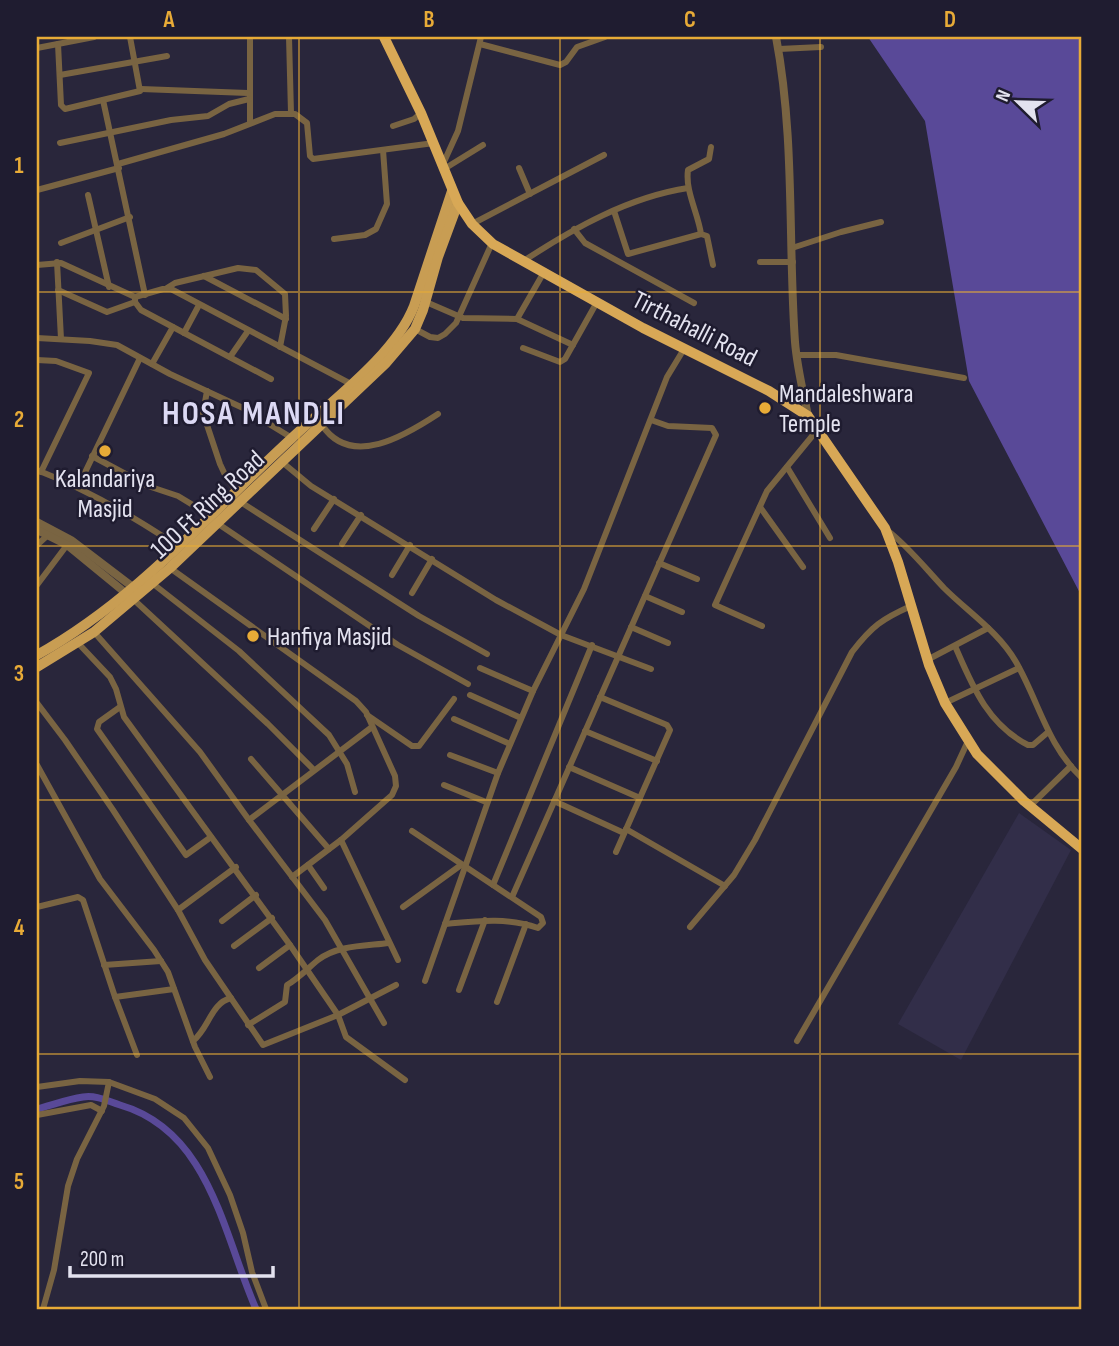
<svg xmlns="http://www.w3.org/2000/svg" width="1119" height="1346" viewBox="0 0 1119 1346" font-family="'Sofia Sans Condensed',sans-serif">
	<style>
		.built { fill: #322e49 }
		.water { fill: #594998 }
		.lines { fill: none; stroke-linecap: round; stroke-linejoin: round }
		.canal { stroke: #594998; stroke-width: 7 }
		.minor { stroke: #796442; stroke-width: 6 }
		.tertiary { stroke: #796442; stroke-width: 8 }
		.primary { stroke: #c89d53; stroke-width: 10 }
		.trunk { stroke: #d8a856; stroke-width: 10 }
		.grid { fill: none; stroke: #e8ab37; stroke-width: 2; stroke-opacity: 0.55 }
		.poi-dot { fill: #e8ab37; stroke: #1f1c30; stroke-width: 2.5 }
		.labels { text-anchor: middle; stroke-width: 5; stroke-linejoin: round; paint-order: stroke }
		.street-label { font-size: 26px; fill: #e3e2ef; stroke: #1f1c30 }
		.poi-label { font-size: 26px; fill: #e3e2ef; stroke: #1f1c30; text-anchor: start }
		.district-label { font-size: 33px; font-weight: bold; letter-spacing: 2px; fill: #dcd9f4; stroke: #1f1c30 }
		.neatline { fill: none; stroke: #e8ab37; stroke-width: 2.5 }
		.grid-label { font-size: 23px; text-anchor: middle; font-weight: bold; fill: #e8ab37 }
	</style>
	<rect width="100%" height="100%" fill="#29263b"/>
	<polygon class="built" points="1019,813 1071,850 961,1060 898,1024"/>
	<polygon class="water" points="868,37 1082,37 1082,597 969,381 925,121"/>
	<g class="lines">
		<path class="canal" d="M37,1109C52,1105 68,1099 83,1097C97,1095 107,1101 120,1105C210,1131 223,1234 256,1309"/>
		<g class="minor">
			<polyline points="250,37 250,122"/>
			<polyline points="289,37 291,113"/>
			<polyline points="58,44 61,105 65,109 140,91 130,37"/>
			<polyline points="480,44 560,65 566,62 577,47 605,37"/>
			<polyline points="37,48 94,37"/>
			<polyline points="779,49 821,47"/>
			<polyline points="60,75 167,56"/>
			<polyline points="141,89 248,93"/>
			<polyline points="103,100 145,295"/>
			<polyline points="393,126 414,119 421,113"/>
			<polyline points="60,143 171,120 208,116 229,104 249,99"/>
			<path d="M711,147L709,159L688,170C685,191 698,213 701,234L707,236L713,265"/>
			<polyline points="118,164 224,134 275,114 295,114 307,123 310,156 313,159 434,143"/>
			<polyline points="443,164 458,131 481,37"/>
			<polyline points="519,168 530,194"/>
			<polyline points="444,169 483,145"/>
			<polyline points="37,190 119,168"/>
			<polyline points="88,195 109,287"/>
			<polyline points="614,211 628,254 701,234"/>
			<polyline points="472,224 604,155"/>
			<polyline points="574,229 585,243 694,303"/>
			<polyline points="334,239 365,235 376,229 387,204 383,150"/>
			<polyline points="61,243 130,217"/>
			<polyline points="792,248 841,232 881,222"/>
			<path d="M525,260C574,228 629,197 688,188"/>
			<polyline points="57,262 61,339"/>
			<polyline points="760,262 793,262"/>
			<polyline points="37,265 61,263 135,297 163,289 171,289 351,384"/>
			<polyline points="204,276 286,319"/>
			<polyline points="167,288 175,283 238,268 256,270 285,294 286,316 280,347"/>
			<polyline points="58,290 107,312 135,302"/>
			<polyline points="135,297 135,302 141,310 271,379"/>
			<polyline points="426,302 463,318 517,319 573,345"/>
			<polyline points="517,319 544,272"/>
			<polyline points="415,329 430,337 438,338 445,334 456,323 492,243"/>
			<polyline points="184,333 199,305"/>
			<polyline points="37,338 90,341 117,345 170,374 243,408 292,438"/>
			<polyline points="523,348 560,362 565,359 597,302"/>
			<polyline points="796,355 836,355 964,378"/>
			<polyline points="230,357 248,331"/>
			<polyline points="37,360 56,361 89,373 41,472"/>
			<polyline points="152,364 173,327"/>
			<polyline points="207,391 203,413 220,464 227,479 237,492"/>
			<path d="M322,425C351,469 406,435 438,414"/>
			<polyline points="92,456 148,486 178,496 211,516"/>
			<polyline points="282,462 311,486 496,600 561,635 651,669"/>
			<polyline points="787,467 830,538"/>
			<path d="M37,470C88,490 133,516 179,547"/>
			<polyline points="78,487 140,358"/>
			<polyline points="239,501 419,616 487,654"/>
			<polyline points="760,507 803,567"/>
			<polyline points="217,523 398,645 468,684"/>
			<polyline points="314,529 334,499"/>
			<path d="M887,530C909,547 925,568 944,588C968,612 999,632 1016,662C1039,702 1047,745 1082,778"/>
			<polyline points="342,544 361,515"/>
			<polyline points="37,545 48,535"/>
			<polyline points="659,563 697,579"/>
			<polyline points="170,568 356,701 366,712 395,776 396,786 392,795 341,840 292,877"/>
			<polyline points="392,575 410,545"/>
			<polyline points="152,583 239,651 329,735 347,764 355,792"/>
			<polyline points="37,585 67,545"/>
			<polyline points="412,593 432,559"/>
			<polyline points="645,596 682,612"/>
			<polyline points="133,599 268,724 313,769"/>
			<polyline points="762,626 715,605 767,491 818,429"/>
			<polyline points="631,627 668,643"/>
			<polyline points="94,632 200,752 249,820 325,920 384,1023"/>
			<polyline points="78,643 110,677 116,689 124,717 290,945 338,1015 346,1037 405,1080"/>
			<path d="M955,646C972,685 987,724 1028,745H1033L1047,733"/>
			<polyline points="927,660 988,628"/>
			<polyline points="480,668 533,691"/>
			<polyline points="470,695 521,718"/>
			<polyline points="600,697 667,725 670,730 616,852"/>
			<polyline points="37,703 65,740 113,810 178,910 205,960 263,1045 338,1015 396,985"/>
			<polyline points="945,703 1019,668"/>
			<polyline points="120,707 99,722 97,729 186,855 211,837"/>
			<polyline points="367,715 412,746 419,746 454,699"/>
			<polyline points="454,719 510,744"/>
			<polyline points="585,731 657,761"/>
			<polyline points="450,755 498,773"/>
			<polyline points="251,759 329,849"/>
			<polyline points="37,765 100,879 154,950 168,972 195,1047 210,1077"/>
			<polyline points="569,767 640,798"/>
			<polyline points="444,785 486,802"/>
			<polyline points="554,801 624,833"/>
			<polyline points="1030,806 1071,766"/>
			<polyline points="249,820 372,727"/>
			<polyline points="626,829 725,886"/>
			<path d="M412,831L541,917L543,923L538,928C507,917 477,921 445,924"/>
			<polyline points="341,840 398,960"/>
			<polyline points="308,865 324,888"/>
			<polyline points="493,885 592,645"/>
			<polyline points="512,897 716,435 712,428 668,426 651,420"/>
			<polyline points="37,907 78,897 83,900 115,997 137,1055"/>
			<polyline points="403,907 461,865"/>
			<polyline points="178,910 236,867"/>
			<polyline points="222,921 256,895"/>
			<path d="M690,927L734,875L755,840L852,652C872,626 882,619 911,606"/>
			<polyline points="234,946 272,918"/>
			<polyline points="104,965 161,961"/>
			<polyline points="259,968 290,945"/>
			<polyline points="425,981 498,773 533,691 584,589 667,377 684,349"/>
			<polyline points="459,990 485,920"/>
			<polyline points="115,997 174,989"/>
			<polyline points="497,1002 526,924"/>
			<path d="M248,1025L285,1002L287,985C299,978 307,969 318,960C337,945 366,946 389,943"/>
			<path d="M193,1041C209,1028 211,1003 231,998"/>
			<polyline points="797,1041 956,767 968,741"/>
			<polyline points="37,1087 80,1081 109,1082 155,1099 184,1118 208,1148 230,1195 243,1233 252,1272 266,1309"/>
			<polyline points="37,1115 91,1105 102,1111"/>
			<polyline points="43,1309 54,1270 68,1186 77,1159 104,1106 109,1082"/>
		</g>
		<g class="tertiary">
			<path d="M776,37C795,137 788,241 795,342C797,367 803,391 808,416"/>
			<polyline points="37,522 71,540 138,591"/>
			<polyline points="37,530 67,545 128,595"/>
		</g>
		<g class="primary">
			<path d="M37,655C136,600 209,514 292,438C330,402 395,355 414,306L452,191"/>
			<polyline points="37,667 94,632 170,568 386,363 415,329 423,310 438,257 458,203"/>
		</g>
		<polyline class="trunk" points="384,37 421,113 458,203 472,224 493,244 643,328 769,391 808,416 885,528 898,562 929,665 945,703 977,754 1024,801 1082,849"/>
	</g>
	<path class="grid" d="M299,37V1309M560,37V1309M820,37V1309M37,292H1082M37,546H1082M37,800H1082M37,1054H1082"/>
	<g class="poi-dot">
		<circle cx="765" cy="408" r="7"/>
		<circle cx="105" cy="451" r="7"/>
		<circle cx="253" cy="636" r="7"/>
	</g>
	<g class="labels">
		<g class="street-label">
			<text transform="translate(695 328) rotate(27)" y="9">Tirthahalli Road</text>
			<text transform="translate(207 504) rotate(-43)" y="9">100 Ft Ring Road</text>
		</g>
		<g class="poi-label">
			<text x="779" y="402">Mandaleshwara<tspan x="779" dy="30">Temple</tspan></text>
			<text x="105" y="487" text-anchor="middle">Kalandariya<tspan x="105" dy="30">Masjid</tspan></text>
			<text x="267" y="645">Hanfiya Masjid</text>
		</g>
		<g class="district-label">
			<text x="254" y="424">HOSA MANDLI</text>
		</g>
	</g>
	<rect width="1119" height="1346" fill="none" stroke="#1f1c30" stroke-width="77"/>
	<g transform="translate(1018 102) rotate(293)" stroke="#1f1c30" stroke-width="5" paint-order="stroke">
	<path d="M0-5L12 26L0 18L-12 26Z" fill="#e3e2ef"/>
	<text y="-10" font-size="19" font-weight="bold" text-anchor="middle" fill="#e3e2ef">N</text>
	</g>
	<path d="M70 1266v10h203v-10" fill="none" stroke="#e3e2ef" stroke-width="3.5"/>
	<text x="80" y="1266" font-size="21" fill="#e3e2ef" stroke="#1f1c30" stroke-width="5" paint-order="stroke">200 m</text>
	<rect x="38" y="38" width="1042" height="1270" class="neatline"/>
	<g class="grid-label">
		<text x="169" y="27">A</text>
		<text x="429" y="27">B</text>
		<text x="690" y="27">C</text>
		<text x="950" y="27">D</text>
		<text x="19" y="173">1</text>
		<text x="19" y="427">2</text>
		<text x="19" y="681">3</text>
		<text x="19" y="935">4</text>
		<text x="19" y="1189">5</text>
	</g>
</svg>
